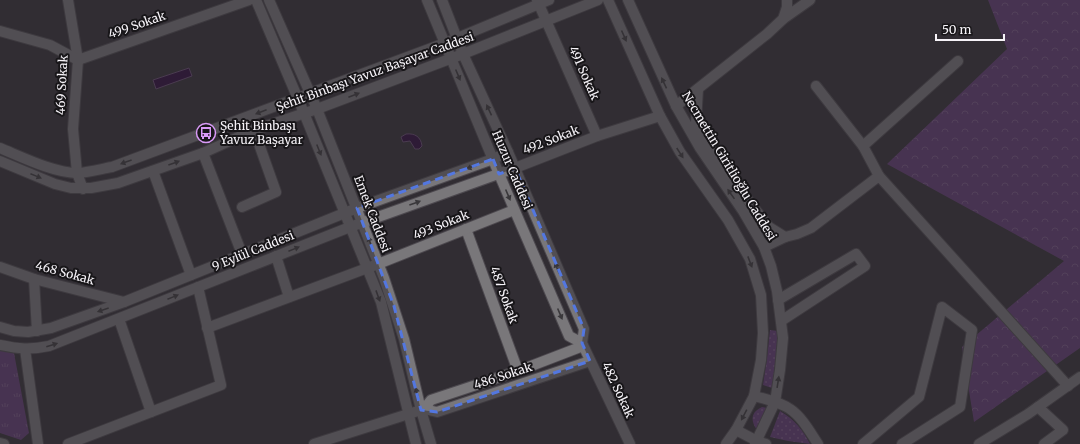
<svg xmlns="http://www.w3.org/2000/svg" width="1080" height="444" viewBox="0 0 1080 444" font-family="Merriweather,serif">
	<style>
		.grass { fill: url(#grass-dots) }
		.forest { fill: url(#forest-crowns) }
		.park { fill: url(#park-tufts) }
		.water { fill: #2b053a; stroke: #684c73 }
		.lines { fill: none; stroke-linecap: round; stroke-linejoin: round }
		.minor-casing { stroke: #4d494f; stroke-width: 12 }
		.minor { stroke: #79777a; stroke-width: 10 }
		.oneway { fill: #3a383b }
		.marked { fill: none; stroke: #5377e0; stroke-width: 3; stroke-dasharray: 8 5; stroke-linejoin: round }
		.labels { text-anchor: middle; stroke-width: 4; stroke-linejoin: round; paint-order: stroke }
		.street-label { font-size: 12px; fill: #f6f3f8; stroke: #181619 }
		.poi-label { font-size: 12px; fill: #f6f3f8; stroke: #181619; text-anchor: start }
	</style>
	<defs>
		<pattern id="grass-dots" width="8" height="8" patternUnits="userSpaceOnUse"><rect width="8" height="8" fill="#633b75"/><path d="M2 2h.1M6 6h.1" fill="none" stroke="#7a5889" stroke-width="1.8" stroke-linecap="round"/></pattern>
		<pattern id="forest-crowns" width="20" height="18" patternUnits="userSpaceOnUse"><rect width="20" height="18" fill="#633b75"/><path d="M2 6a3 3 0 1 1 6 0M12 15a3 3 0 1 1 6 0" fill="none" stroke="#7a5889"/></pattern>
		<pattern id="park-tufts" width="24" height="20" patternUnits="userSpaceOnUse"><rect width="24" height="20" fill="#633b75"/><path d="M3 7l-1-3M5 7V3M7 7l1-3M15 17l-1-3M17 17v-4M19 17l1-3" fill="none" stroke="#7a5889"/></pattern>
	</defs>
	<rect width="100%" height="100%" fill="#312d33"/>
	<g class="grass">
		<polygon points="770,330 778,331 776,357 772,388 763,385 767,358"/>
		<path d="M762,407L767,408L757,430C750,420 751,412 762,407Z"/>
		<path d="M780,411C794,419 803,430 810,444L788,441L770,437Z"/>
	</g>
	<polygon class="forest" points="988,0 1080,0 1080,348 974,422 962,347 1064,261 887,164 1007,49"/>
	<polygon class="park" points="0,349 14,353 29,433 21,440 0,433"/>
	<g class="water">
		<polygon points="189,68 192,76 156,89 153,80"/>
		<path d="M406,134C415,133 421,137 422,146L419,149H415L410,141L403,142L401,137Z"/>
	</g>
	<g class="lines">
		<g class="minor-casing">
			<g id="minor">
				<polyline points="68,0 78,60 73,129 77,173 83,189"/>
				<polyline points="256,0 304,113 381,302 416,444"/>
				<polyline points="269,0 317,109 384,278 404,339 421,410 431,444"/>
				<polyline points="427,0 499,174 569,336 582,343"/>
				<polyline points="442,0 463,54 508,152 584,329 582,343 630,444"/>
				<polyline points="537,0 597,136"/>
				<polyline points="608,0 660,116 680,152 728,220 750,259 761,295 763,333 761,360 754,396 736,430 726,444"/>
				<polyline points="628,0 676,106 700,148 743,211 764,247 771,266 777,291 783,338 780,370 775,402 755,444"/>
				<polyline points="783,19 810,0"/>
				<polyline points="0,31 50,45 78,60 249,0"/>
				<polyline points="816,86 863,146"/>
				<polyline points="698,89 696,123 711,148 743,194 769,227 785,237"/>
				<polyline points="676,106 767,34 783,19 787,7 787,0"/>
				<path d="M0,148C22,157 54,173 78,173C89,172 101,169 112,167L445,43L549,0"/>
				<polyline points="203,153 242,254"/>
				<polyline points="0,161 55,184 71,188 91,188 118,183 203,153 254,130 317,109 463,54 598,0"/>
				<polyline points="153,171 191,275"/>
				<polyline points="879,176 863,146 958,61"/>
				<polyline points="242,207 276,192 254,130"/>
				<polyline points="466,229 518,371"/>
				<polyline points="764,247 785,237 797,234 811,228 879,176 1068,386"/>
				<polyline points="276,256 289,297"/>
				<polyline points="0,267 34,279 124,302"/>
				<polyline points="34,279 37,331"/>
				<polyline points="778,300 856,254 865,266 781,321"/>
				<polyline points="119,319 151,412"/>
				<polyline points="0,327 14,331 28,332 51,328 124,302 357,208 493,159 508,152"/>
				<polyline points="207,328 378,264 514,210"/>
				<path d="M0,345C19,349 30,350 49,346L350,227L515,168L597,136L660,116"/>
				<polyline points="25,349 38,444"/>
				<path d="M754,396C766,399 780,402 790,409C802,417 810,432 818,444"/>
				<polyline points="1038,407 1063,430 1044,444"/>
				<polyline points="424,409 437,412 590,361"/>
				<polyline points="736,430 757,441 766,444"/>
				<polyline points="0,443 4,444"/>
				<polyline points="68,444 221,385 198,287"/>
				<polyline points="314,444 421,410 424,409 431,400 518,371 583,346"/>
				<polyline points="863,444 919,397 942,307 972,330 960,407 902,444"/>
				<polyline points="979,444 1028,414 1080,377"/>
			</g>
		</g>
		<use href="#minor" class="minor"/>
	</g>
	<defs><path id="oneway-solid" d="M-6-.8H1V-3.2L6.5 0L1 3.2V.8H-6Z"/></defs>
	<g class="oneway">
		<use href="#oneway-solid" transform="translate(624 36) rotate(66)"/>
		<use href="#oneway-solid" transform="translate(458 75) rotate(67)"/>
		<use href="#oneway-solid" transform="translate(664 83) rotate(-115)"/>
		<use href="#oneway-solid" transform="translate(354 95) rotate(-21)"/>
		<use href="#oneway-solid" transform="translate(489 110) rotate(-115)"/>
		<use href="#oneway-solid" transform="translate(261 112) rotate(159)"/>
		<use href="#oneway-solid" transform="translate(319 150) rotate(68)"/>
		<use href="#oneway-solid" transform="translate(680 153) rotate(57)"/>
		<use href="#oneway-solid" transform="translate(126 162) rotate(160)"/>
		<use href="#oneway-solid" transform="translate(174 163) rotate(-20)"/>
		<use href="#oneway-solid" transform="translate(472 167) rotate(160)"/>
		<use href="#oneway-solid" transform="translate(36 176) rotate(22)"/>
		<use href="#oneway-solid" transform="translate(731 194) rotate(-125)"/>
		<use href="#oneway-solid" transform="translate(508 195) rotate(67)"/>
		<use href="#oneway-solid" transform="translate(415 203) rotate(-20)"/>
		<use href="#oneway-solid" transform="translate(370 242) rotate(-110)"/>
		<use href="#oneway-solid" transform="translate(294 249) rotate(-22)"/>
		<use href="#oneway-solid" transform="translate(750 262) rotate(69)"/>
		<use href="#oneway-solid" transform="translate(557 268) rotate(-113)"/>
		<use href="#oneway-solid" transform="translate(378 296) rotate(70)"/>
		<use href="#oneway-solid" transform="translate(173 297) rotate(-22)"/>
		<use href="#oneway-solid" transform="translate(103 310) rotate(161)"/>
		<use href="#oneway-solid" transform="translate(560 314) rotate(67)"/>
		<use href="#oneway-solid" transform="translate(52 345) rotate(-18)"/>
		<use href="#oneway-solid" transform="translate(778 382) rotate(-81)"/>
		<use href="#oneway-solid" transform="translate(417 393) rotate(-103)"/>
		<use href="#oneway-solid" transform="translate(744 415) rotate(118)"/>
	</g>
	<path d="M0 0H1080V444H0ZM493,159L499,174L515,168L584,329L582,343L590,361L437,412L421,410L394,306L357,208Z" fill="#312d33" fill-opacity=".55" fill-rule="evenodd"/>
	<path class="marked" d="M493,159L499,174L515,168L584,329L582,343L590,361L437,412L421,410L394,306L357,208Z"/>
	<defs>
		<g id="bus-ring" transform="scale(1)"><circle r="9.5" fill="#181619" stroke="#d99af7" stroke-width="1.5"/><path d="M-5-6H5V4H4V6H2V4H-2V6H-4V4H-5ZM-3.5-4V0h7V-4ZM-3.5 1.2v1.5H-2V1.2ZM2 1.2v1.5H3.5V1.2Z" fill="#d99af7"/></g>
	</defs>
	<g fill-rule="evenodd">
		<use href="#bus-ring" x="206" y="133"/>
	</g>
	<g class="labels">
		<g class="street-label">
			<text transform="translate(137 25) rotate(-19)" y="4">499 Sokak</text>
			<text transform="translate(375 72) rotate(-20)" y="4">Şehit Binbaşı Yavuz Başayar Caddesi</text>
			<text transform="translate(584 73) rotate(66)" y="4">491 Sokak</text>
			<text transform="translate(62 85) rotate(-87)" y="4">469 Sokak</text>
			<text transform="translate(551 140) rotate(-21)" y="4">492 Sokak</text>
			<text transform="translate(729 166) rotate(59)" y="4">Necmettin Giritlioğlu Caddesi</text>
			<text transform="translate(512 170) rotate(67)" y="4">Huzur Caddesi</text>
			<text transform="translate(372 214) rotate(69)" y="4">Emek Caddesi</text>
			<text transform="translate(441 225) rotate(-22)" y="4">493 Sokak</text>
			<text transform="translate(253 251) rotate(-22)" y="4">9 Eylül Caddesi</text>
			<text transform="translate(65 273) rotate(15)" y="4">468 Sokak</text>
			<text transform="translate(504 295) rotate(70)" y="4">487 Sokak</text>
			<text transform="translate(503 376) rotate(-18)" y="4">486 Sokak</text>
			<text transform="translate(618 390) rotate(65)" y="4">482 Sokak</text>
		</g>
		<g class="poi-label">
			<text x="220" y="130">Şehit Binbaşı<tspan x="220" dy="14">Yavuz Başayar</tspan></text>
		</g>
	</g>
	<path d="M936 34v6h68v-6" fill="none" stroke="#f6f3f8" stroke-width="2"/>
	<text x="942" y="34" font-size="12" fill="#f6f3f8" stroke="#181619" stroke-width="3" paint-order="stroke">50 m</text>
</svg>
